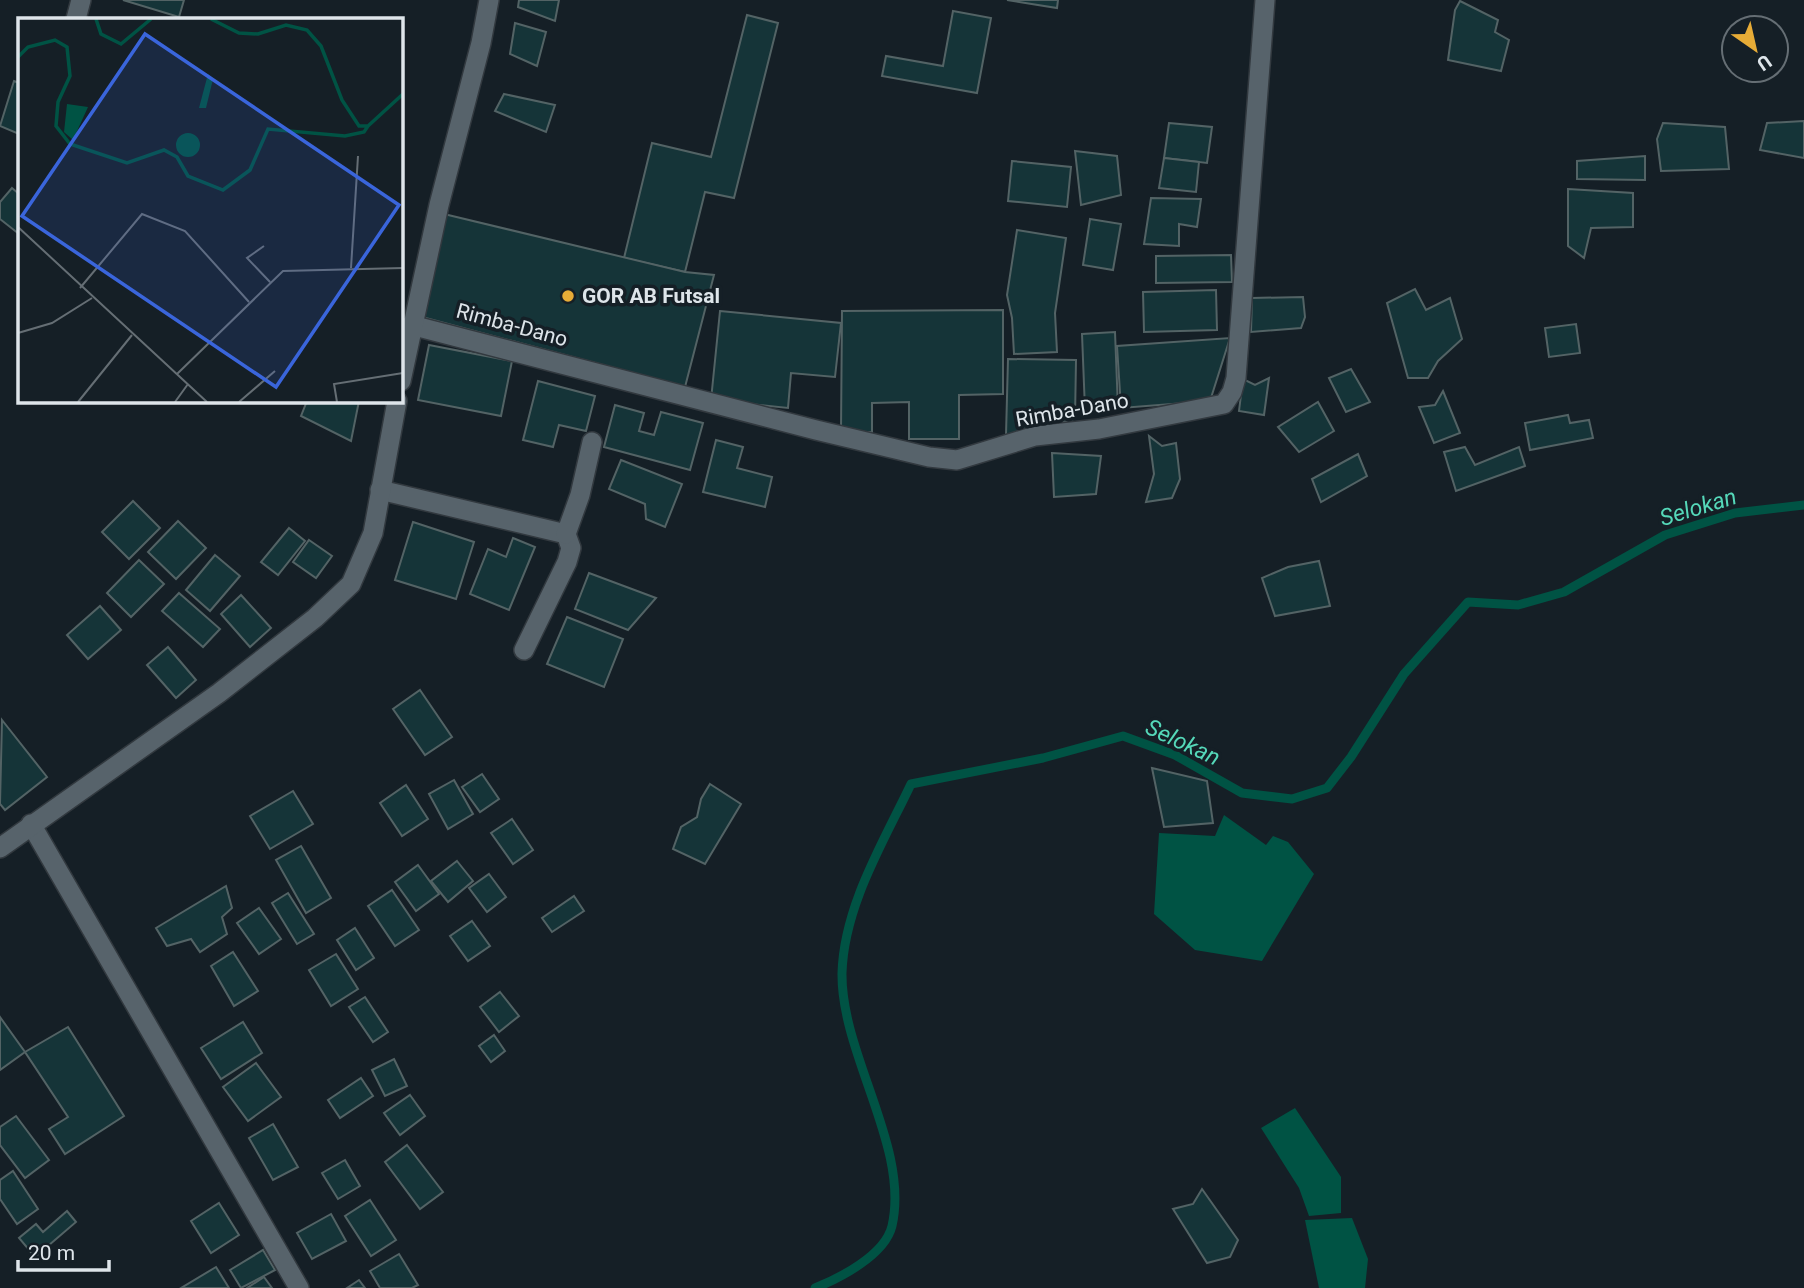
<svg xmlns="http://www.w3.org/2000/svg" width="1804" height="1288" viewBox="0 0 1804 1288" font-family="Roboto,sans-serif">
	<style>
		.water { fill: #005344 }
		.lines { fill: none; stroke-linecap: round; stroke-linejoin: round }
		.stream { stroke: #005344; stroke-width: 9 }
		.building { fill: #153438; stroke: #536365; stroke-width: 2 }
		.minor-casing { stroke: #32393f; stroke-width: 22 }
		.minor { stroke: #57636b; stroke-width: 19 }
		.poi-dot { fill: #e7ac37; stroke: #151f26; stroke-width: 2.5 }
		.labels { text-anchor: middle; stroke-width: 7; stroke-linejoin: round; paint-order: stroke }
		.poi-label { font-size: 21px; font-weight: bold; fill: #dee5ea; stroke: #151f26; text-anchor: start }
		.street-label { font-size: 21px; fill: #dee5ea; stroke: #151f26 }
		.water-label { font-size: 23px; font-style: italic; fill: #55d8b9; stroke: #151f26 }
		.inset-river { fill: none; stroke: #005344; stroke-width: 3.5 }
		.inset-road { fill: none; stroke: #656e74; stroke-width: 2 }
		.view { fill: #3a65db; fill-opacity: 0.15; stroke: #3a65db; stroke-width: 3.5 }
		.inset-edge { fill: none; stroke: #dee5ea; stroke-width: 3.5 }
	</style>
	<rect width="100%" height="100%" fill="#151f26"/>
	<g class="water">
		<polygon points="1224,815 1266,845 1273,836 1288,842 1314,874 1262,961 1195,950 1154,914 1159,833 1215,836"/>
		<polygon points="1295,1108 1341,1177 1341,1213 1309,1216 1299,1188 1261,1128"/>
		<polygon points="1352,1218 1368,1259 1365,1288 1319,1288 1305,1220"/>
	</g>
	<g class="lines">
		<path class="stream" d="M815,1288C840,1278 885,1255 892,1226C910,1147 841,1055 842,973C844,906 883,843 911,784L1043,758L1123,736L1175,755L1242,793L1292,799L1327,788L1351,757L1404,674L1468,602L1518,605L1564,592L1665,535L1735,513L1804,505"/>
	</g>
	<g class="building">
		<polygon points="123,0 184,0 179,17"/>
		<polygon points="519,0 559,0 555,21 518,7"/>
		<polygon points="1007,0 1058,0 1057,8"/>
		<polygon points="1460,1 1498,20 1495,32 1509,40 1501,71 1448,60 1455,10"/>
		<polygon points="953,11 991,18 977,93 882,76 886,56 943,66"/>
		<polygon points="747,15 778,23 734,198 705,192 685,272 624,258 652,143 711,157"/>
		<polygon points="515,23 546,32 537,66 510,54"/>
		<polygon points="14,81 19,83 19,134 0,126"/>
		<polygon points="504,94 555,105 546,132 495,111"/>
		<polygon points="1804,121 1804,158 1760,150 1767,123"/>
		<polygon points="1169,123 1212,127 1207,163 1164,158"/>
		<polygon points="1663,123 1725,127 1729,169 1661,171 1657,139"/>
		<polygon points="1075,151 1117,156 1121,195 1081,205"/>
		<polygon points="1645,156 1645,180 1577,179 1577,161"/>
		<polygon points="1164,158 1199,162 1196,192 1159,188"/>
		<polygon points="1012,161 1071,167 1067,207 1008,201"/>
		<polygon points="12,188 19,194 19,234 0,219 0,202"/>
		<polygon points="1568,189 1633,193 1633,227 1591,228 1584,258 1568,246"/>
		<polygon points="1151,198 1201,199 1197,227 1179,224 1179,246 1144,244"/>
		<polygon points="444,214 685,272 714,275 685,387 422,317"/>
		<polygon points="1090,219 1121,224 1113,270 1083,265"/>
		<polygon points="1017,230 1066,238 1055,313 1057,352 1014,354 1012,318 1007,295"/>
		<polygon points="1231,255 1232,282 1156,283 1156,256"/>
		<polygon points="1415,289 1426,310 1450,298 1462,339 1438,361 1428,378 1408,378 1387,303"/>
		<polygon points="1216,290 1217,330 1144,332 1143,292"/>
		<polygon points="1303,297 1305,317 1301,328 1251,332 1252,298"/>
		<polygon points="1003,310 1003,394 959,395 959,439 909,439 909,402 872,403 872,432 841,432 842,311"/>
		<polygon points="720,311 841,323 835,377 791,373 788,408 711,400"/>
		<polygon points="1576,324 1580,353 1549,357 1545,328"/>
		<polygon points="1115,332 1118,409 1085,410 1082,334"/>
		<polygon points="1230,338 1210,401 1121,408 1117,346"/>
		<polygon points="429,345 512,361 501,416 418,400"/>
		<polygon points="1008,359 1076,360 1075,419 1006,435"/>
		<polygon points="1351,369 1370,402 1346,412 1329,378"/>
		<polygon points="1269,378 1264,415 1239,411 1243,379 1255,385"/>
		<polygon points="538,381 595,396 586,431 559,425 553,447 523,440"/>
		<polygon points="1443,391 1460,433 1434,443 1419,407 1435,405"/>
		<polygon points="307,401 359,401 351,441 301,416"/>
		<polygon points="1318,402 1334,431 1299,452 1278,427"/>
		<polygon points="615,405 644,413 639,431 654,435 661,412 703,423 690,470 604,447"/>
		<polygon points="1568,415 1570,423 1589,420 1593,438 1530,450 1525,423"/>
		<polygon points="1149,436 1162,446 1176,443 1180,479 1172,498 1146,502 1154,474"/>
		<polygon points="716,440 743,447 737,468 772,477 765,507 703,492"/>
		<polygon points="1465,447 1475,465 1519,447 1525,466 1456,491 1444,452"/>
		<polygon points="1052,453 1101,456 1096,494 1054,497"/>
		<polygon points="1358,454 1367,476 1321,502 1312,479"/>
		<polygon points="621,460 682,484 665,527 646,519 645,504 609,489"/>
		<polygon points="133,501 160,528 129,559 102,532"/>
		<polygon points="178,521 206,548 176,579 148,552"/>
		<polygon points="413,522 474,542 456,599 395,580"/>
		<polygon points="289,528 305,541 278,575 261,562"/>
		<polygon points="513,538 535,547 509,610 470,594 488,549 506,557"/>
		<polygon points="309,540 332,556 316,578 293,562"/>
		<polygon points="215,555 240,576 210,611 186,590"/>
		<polygon points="139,560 164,584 131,617 107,593"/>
		<polygon points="1319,561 1330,606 1275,616 1262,578 1288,567"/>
		<polygon points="589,573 656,598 628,630 575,609"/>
		<polygon points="179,593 220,629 203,647 162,611"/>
		<polygon points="241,595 271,628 250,647 221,614"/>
		<polygon points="100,606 121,630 88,659 67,635"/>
		<polygon points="567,617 623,639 604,687 547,664"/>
		<polygon points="168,647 196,680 176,698 147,665"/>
		<polygon points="420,690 452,737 425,755 393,709"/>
		<polygon points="2,720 47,777 5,810 0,804"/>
		<polygon points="1152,768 1207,781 1213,823 1164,827"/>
		<polygon points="482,774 499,799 480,812 462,787"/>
		<polygon points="454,780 473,814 448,829 429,794"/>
		<polygon points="710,784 741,804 705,864 673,849 681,827 697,817 701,799"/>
		<polygon points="406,785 428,819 402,836 380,803"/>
		<polygon points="293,791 313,824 270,849 250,816"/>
		<polygon points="512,819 533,850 513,864 491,833"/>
		<polygon points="301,846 331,898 306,913 276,860"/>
		<polygon points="457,861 473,881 448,902 431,881"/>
		<polygon points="418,865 439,894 416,911 395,882"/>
		<polygon points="489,874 506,897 487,912 469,888"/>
		<polygon points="226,886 232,908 222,917 227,934 200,952 191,939 167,946 156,928"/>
		<polygon points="392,890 419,930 395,946 368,906"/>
		<polygon points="288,893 314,934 297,944 272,903"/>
		<polygon points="574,896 584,911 552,932 542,918"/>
		<polygon points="259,908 281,939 259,954 237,923"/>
		<polygon points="472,921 490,946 468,961 450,936"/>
		<polygon points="355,928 374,958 356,970 337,940"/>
		<polygon points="233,952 258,991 234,1006 211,966"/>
		<polygon points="336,954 358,989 331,1006 309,970"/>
		<polygon points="500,992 519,1016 499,1032 480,1007"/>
		<polygon points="365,997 388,1032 373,1042 349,1007"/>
		<polygon points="0,1017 25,1052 0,1070"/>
		<polygon points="243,1022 262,1053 221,1079 201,1048"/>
		<polygon points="68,1027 124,1116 65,1154 49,1129 68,1117 25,1052"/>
		<polygon points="494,1035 505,1051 491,1062 479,1046"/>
		<polygon points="394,1059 407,1086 385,1096 372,1070"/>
		<polygon points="256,1063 281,1097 248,1121 223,1087"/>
		<polygon points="361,1078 373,1096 340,1118 328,1100"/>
		<polygon points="410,1095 425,1116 400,1135 384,1113"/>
		<polygon points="16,1116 49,1160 25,1178 0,1145 0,1127"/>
		<polygon points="273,1124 298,1167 273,1180 249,1138"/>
		<polygon points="407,1145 443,1192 420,1209 385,1162"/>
		<polygon points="345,1160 360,1186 338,1199 322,1173"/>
		<polygon points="13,1171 38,1209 17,1224 0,1199 0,1180"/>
		<polygon points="1202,1189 1238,1240 1230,1257 1207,1263 1173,1209 1193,1204"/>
		<polygon points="370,1200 396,1240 371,1256 345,1216"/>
		<polygon points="219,1203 239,1235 211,1253 191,1221"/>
		<polygon points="67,1211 76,1222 35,1257 19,1238 36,1224 43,1232"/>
		<polygon points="331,1214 346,1241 312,1259 297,1233"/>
		<polygon points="263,1250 275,1270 241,1288 230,1270"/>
		<polygon points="399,1254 418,1285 412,1288 380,1288 370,1271"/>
		<polygon points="216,1267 229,1288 181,1288"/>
		<polygon points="264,1277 272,1288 247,1288"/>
		<polygon points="359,1280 365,1288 347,1288"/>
	</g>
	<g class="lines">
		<g class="minor-casing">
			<g id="minor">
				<polyline points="76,19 81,0"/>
				<polyline points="411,325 816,430 929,457 957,460 1035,436 1099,429 1224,404 1232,392 1236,378 1265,0"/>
				<polyline points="401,381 439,205 481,43 489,0"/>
				<polyline points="380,490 566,534 571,548 567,562 524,650"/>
				<polyline points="566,534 580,495 592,442"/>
				<polyline points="31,824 299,1288"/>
				<polyline points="0,848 219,693 315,618 351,584 373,533 397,401"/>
			</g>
		</g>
		<use href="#minor" class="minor"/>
	</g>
	<circle class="poi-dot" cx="568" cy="296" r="7"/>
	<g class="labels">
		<g class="poi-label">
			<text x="582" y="303">GOR AB Futsal</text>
		</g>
		<g class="street-label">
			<text transform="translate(512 325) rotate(15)" y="7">Rimba-Dano</text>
			<text transform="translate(1072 410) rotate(-10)" y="7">Rimba-Dano</text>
		</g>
		<g class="water-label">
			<text transform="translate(1698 507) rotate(-17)" y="8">Selokan</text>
			<text transform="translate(1183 742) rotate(25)" y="8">Selokan</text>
		</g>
	</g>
	<g transform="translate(18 18)">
		<rect width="385" height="385" fill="#151f26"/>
		<path d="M190,56L195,61L188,90H181ZM49,86L70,89L55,122L46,114ZM158 127a12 12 0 1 1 24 0a12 12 0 1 1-24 0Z" fill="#005344"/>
		<path class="inset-river" d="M78,1L83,16L103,26L133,1M193,1L221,15L240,16L268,7L289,12L303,28L324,82L341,108H350L385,76M0,39L10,29L37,22L49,29L52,58L40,84L38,108L52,126L109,145L146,132L159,139L170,158L205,172L232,152L250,111L327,118L346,114L350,108"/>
		<path class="inset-road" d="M0,209L189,384M246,228L229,240L252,264M333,250L340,138M62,270L124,196L167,213L231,284M0,315L34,305L74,280M159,356L265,253L385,250M60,384L114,317M157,384L170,366M221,384L257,353M319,384L316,366L385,355"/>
		<path class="view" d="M127,16L381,187L258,369L4,198Z"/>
		<rect width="385" height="385" class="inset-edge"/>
	</g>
	<g transform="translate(1755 49) rotate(146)"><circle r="33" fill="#151f26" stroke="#656e74" stroke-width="2"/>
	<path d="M0-5L12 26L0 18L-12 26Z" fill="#e7ac37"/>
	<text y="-10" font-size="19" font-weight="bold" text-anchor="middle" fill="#dee5ea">U</text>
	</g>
	<path d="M18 1260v10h91v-10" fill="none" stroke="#dee5ea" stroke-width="3.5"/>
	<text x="28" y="1260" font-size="21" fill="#dee5ea" stroke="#151f26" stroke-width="5" paint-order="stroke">20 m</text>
</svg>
